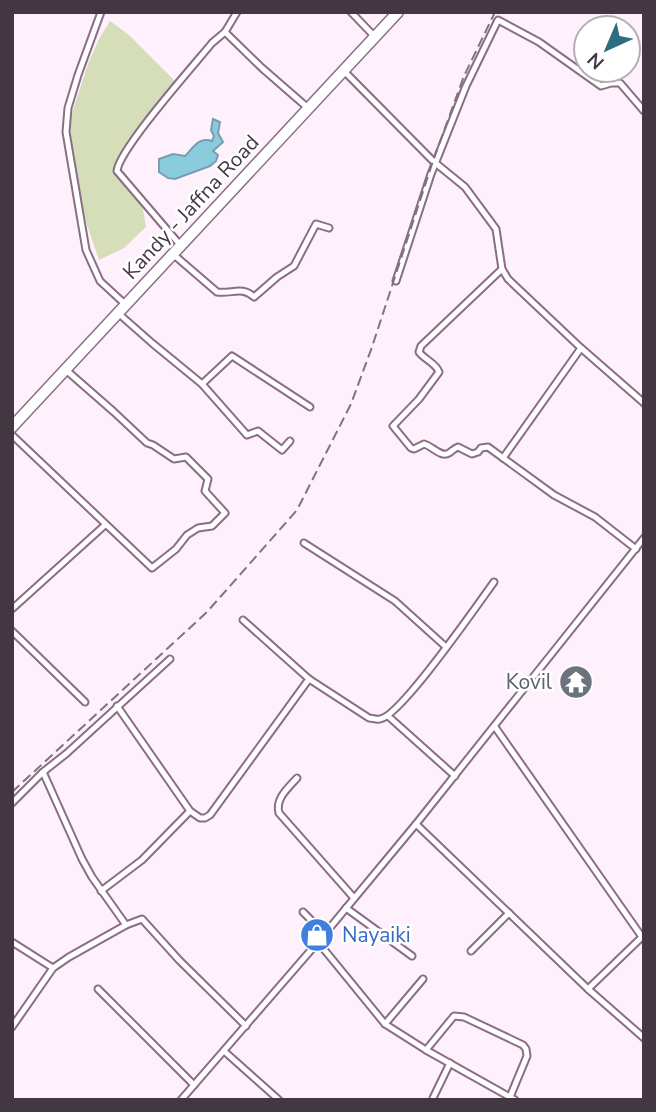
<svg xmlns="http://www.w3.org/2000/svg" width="656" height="1112" viewBox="0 0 656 1112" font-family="'Nunito Sans',sans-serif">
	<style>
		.grass { fill: #d6deb9 }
		.water { fill: #8acbde; stroke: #759faf; stroke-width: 2 }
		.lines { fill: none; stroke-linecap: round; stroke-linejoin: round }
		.minor-casing { stroke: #896e86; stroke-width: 9 }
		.trunk-casing { stroke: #896e86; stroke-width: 13 }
		.minor { stroke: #fff; stroke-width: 5 }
		.trunk { stroke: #fff; stroke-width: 10 }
		.rail { stroke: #80737e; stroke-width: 2; stroke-dasharray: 10 5; stroke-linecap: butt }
		.labels { text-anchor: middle; stroke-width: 5; stroke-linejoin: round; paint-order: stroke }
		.street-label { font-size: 21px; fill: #433742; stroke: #fff }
		.worship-label { font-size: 21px; fill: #5b616d; stroke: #fff; text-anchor: end }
		.shop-label { font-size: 21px; fill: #366cbe; stroke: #fff; text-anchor: start }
	</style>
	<rect width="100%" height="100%" fill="#fef1fc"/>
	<polygon class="grass" points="110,21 129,35 176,82 114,166 143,209 146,227 124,248 99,260 87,225 79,194 71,147 70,119 88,64 99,39"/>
	<path class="water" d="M213,119L220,122L218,133L223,142L213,151L218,155L216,161L210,166L175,179L168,178L159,172V159L173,154L185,156C194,147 198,137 212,141L214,136L211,130Z"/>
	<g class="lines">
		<g class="minor-casing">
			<g id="minor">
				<polyline points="101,12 78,75 68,108 66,132 86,250 100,281 126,305"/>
				<polyline points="351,12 375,37"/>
				<polyline points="225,32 262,68 308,108"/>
				<polyline points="344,71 433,161 465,187 496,229 502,269 508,279 581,348 644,403"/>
				<path d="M181,246L117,171C119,149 195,64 212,43L225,32L237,12"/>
				<path d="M173,254L217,292C232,294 242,286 254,297L277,277L294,266L316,224L329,228"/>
				<path d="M502,269L421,346L419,352C425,360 436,363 439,372L419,399L393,426L411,448L414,449L424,444C432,446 441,458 449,453C452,451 455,448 458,447L472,454L478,452L481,448L488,447L554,495L595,517L636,549"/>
				<polyline points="396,281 431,174 466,86 498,20 539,42 601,86 611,83 620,83 644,111"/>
				<polyline points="118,313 152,343 202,384 247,435 258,431 282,450 290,441"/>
				<polyline points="202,384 232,356 310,407"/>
				<polyline points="12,435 152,568 176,549 187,535 198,528 212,526 225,513 205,491 208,479 186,457 174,459 153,445 147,443 114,412 66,370"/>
				<polyline points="503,458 581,348"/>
				<polyline points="304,543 395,601 446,647"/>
				<polyline points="12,609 105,525"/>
				<path d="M243,620L309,679L369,718C373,718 376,720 380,719C400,717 478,604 494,582"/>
				<polyline points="12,631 85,702"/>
				<polyline points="117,706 190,811 200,818 205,818 210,815 309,679"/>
				<polyline points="388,716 455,776"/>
				<polyline points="495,727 642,937"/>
				<polyline points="43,772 82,859 92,877 126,925 142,919 179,960 246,1026"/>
				<path d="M297,778C288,788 275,799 279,813L354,898"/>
				<polyline points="12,803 43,772 67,753 170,659"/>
				<polyline points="416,824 588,989 644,1038"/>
				<polyline points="101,891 142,860 190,811"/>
				<polyline points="346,908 412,956"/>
				<polyline points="303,912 325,934"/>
				<polyline points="12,942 53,968"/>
				<polyline points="318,942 385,1024 426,1050 515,1100"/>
				<polyline points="471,951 509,913"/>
				<polyline points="98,989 194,1085"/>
				<polyline points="588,989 644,935"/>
				<polyline points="385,1024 423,979"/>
				<polyline points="12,1027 53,968 69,957 126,925"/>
				<polyline points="426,1050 454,1016 464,1017 523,1045 526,1049 527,1056 510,1097"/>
				<polyline points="224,1051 279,1100"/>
				<polyline points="433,1098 450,1063"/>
				<polyline points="181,1100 318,942 416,824 644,538"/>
			</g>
		</g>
		<g class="trunk-casing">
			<polyline id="trunk" points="12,427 398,12"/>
		</g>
		<use href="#minor" class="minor"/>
		<use href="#trunk" class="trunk"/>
		<polyline class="rail" points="12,792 207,612 297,510 351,404 372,347 433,161 464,76 495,12"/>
	</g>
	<defs>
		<g id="temple-disc" transform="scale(1.75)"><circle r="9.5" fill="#6b7280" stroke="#fff"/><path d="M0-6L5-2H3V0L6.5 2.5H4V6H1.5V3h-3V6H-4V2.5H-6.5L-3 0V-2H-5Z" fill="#fff"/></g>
		<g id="shop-disc" transform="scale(1.75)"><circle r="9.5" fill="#3f7fe0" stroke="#fff"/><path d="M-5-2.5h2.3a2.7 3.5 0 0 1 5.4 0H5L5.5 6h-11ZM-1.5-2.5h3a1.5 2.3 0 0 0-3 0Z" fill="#fff"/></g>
	</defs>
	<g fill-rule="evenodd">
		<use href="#temple-disc" x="576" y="682"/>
		<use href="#shop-disc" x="317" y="935"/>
	</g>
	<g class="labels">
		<g class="street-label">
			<text transform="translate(191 207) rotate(-47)" y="7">Kandy - Jaffna Road</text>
		</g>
		<g class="worship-label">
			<text x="552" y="689">Kovil</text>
		</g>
		<g class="shop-label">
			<text x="342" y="942">Nayaiki</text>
		</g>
	</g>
	<rect width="656" height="1112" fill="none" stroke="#433742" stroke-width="28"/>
	<g transform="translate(607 49) rotate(224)"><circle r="33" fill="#ffffff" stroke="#b4afb3" stroke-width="2"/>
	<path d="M0-5L12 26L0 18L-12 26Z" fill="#2c6d80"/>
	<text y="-10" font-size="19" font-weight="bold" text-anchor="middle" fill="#433742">N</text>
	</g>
</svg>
